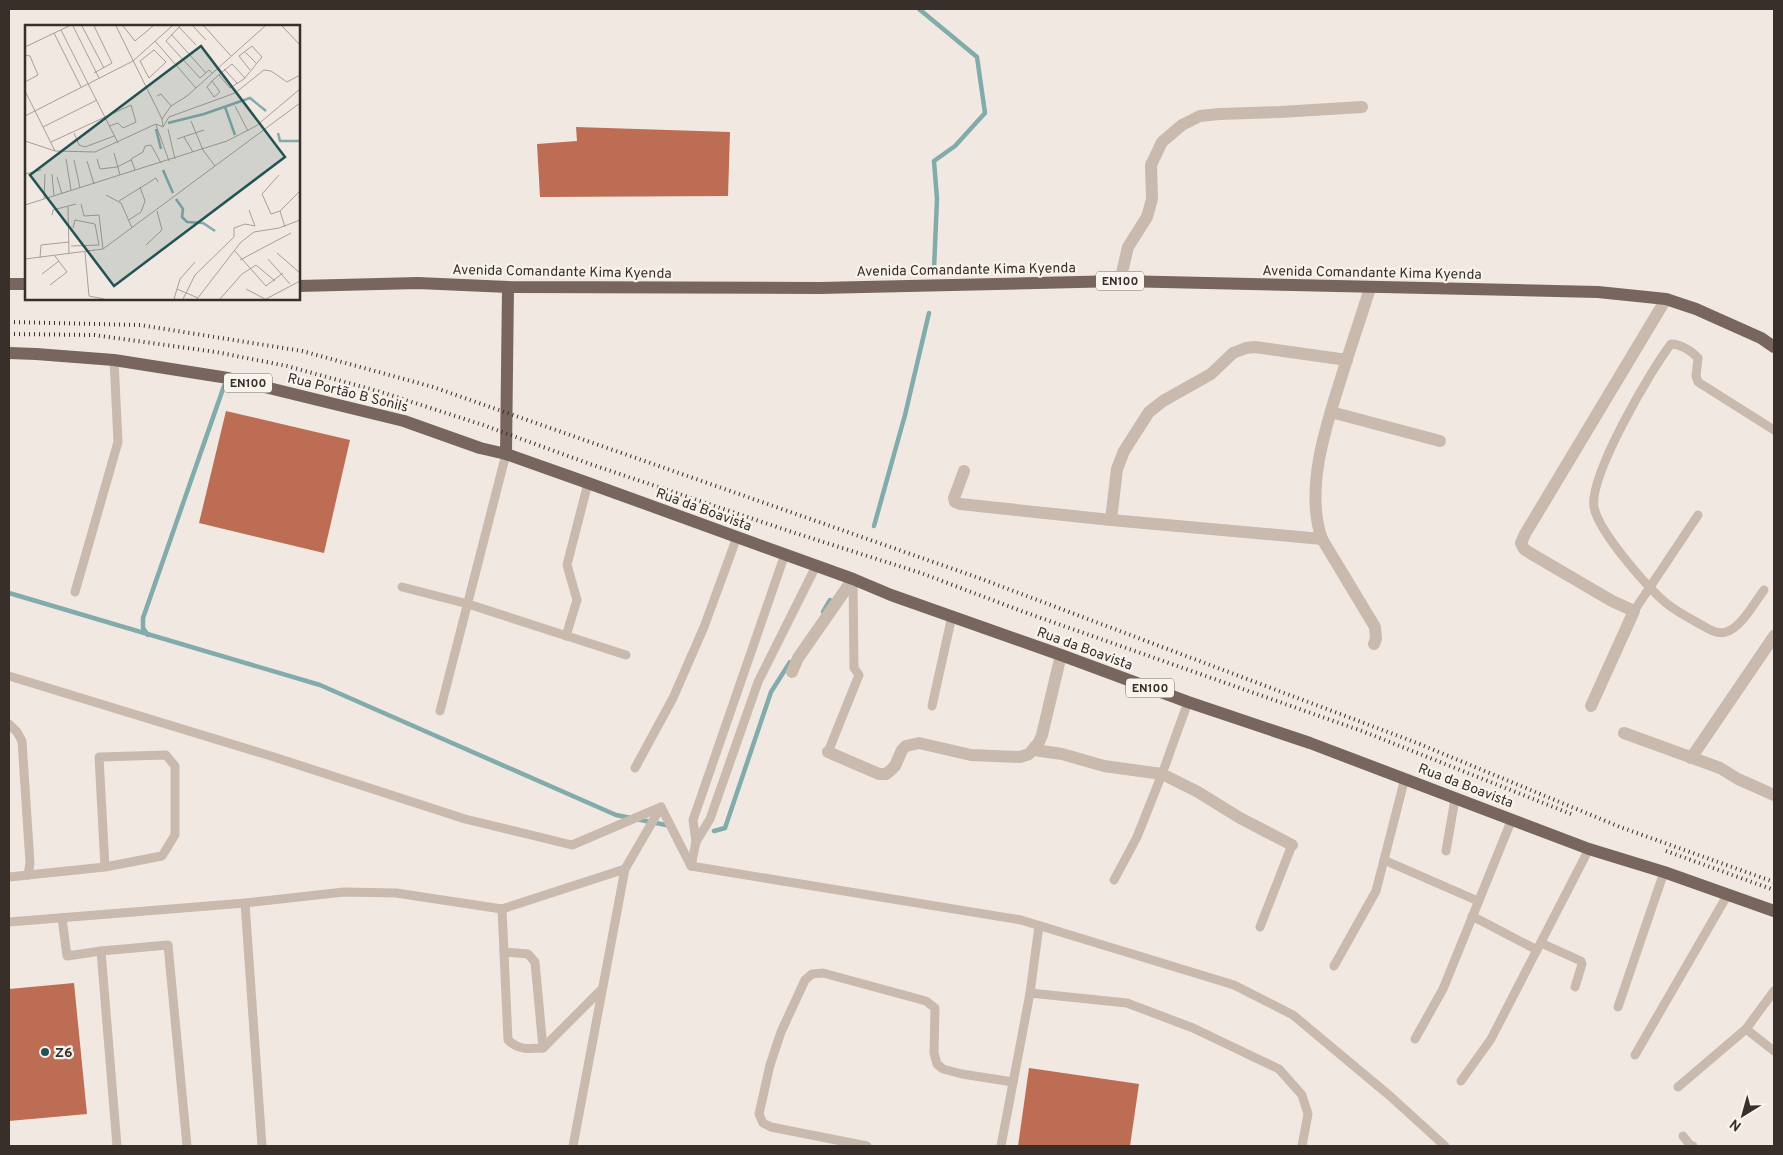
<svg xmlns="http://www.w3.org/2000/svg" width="1783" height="1155" viewBox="0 0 1783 1155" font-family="Overpass,sans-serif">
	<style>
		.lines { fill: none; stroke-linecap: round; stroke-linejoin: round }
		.stream { stroke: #82abac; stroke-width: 4.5 }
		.building { fill: #bc6d54 }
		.service { stroke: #c9baad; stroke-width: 9 }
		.minor { stroke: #c9baad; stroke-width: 12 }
		.primary { stroke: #78665e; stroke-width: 12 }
		.rail { stroke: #382f2b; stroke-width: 4; stroke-dasharray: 1 4; stroke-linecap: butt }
		.poi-dot { fill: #245356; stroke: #f9f3ed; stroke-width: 2 }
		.labels { text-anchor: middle; stroke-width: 4.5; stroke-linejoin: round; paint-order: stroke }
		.shield { fill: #f9f3ed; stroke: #726a65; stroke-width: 1 }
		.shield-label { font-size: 12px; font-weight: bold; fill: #382f2b }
		.street-label { font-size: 14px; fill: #382f2b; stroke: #f9f3ed }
		.poi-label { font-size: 14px; font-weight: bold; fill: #382f2b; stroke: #f9f3ed; text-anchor: start }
		.inset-river { fill: none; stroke: #82abac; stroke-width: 2.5 }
		.inset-road { fill: none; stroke: #a79f98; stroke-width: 1 }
		.view { fill: #245356; fill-opacity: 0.15; stroke: #245356; stroke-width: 2.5 }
		.inset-edge { fill: none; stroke: #382f2b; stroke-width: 2.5 }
	</style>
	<rect width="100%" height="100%" fill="#f1e9e1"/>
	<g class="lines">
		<g class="stream">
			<polyline points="919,9 977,57 985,113 955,146 934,161 937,199 934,269"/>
			<polyline points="874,526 905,415 929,313"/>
			<polyline points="9,593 320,685 616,815 671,826"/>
			<polyline points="823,612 830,600"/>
			<polyline points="148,635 143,628 143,618 224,386"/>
			<polyline points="714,831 725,828 771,692 790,662"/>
		</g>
	</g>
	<g class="building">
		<polygon points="576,127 730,132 728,196 540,197 537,144 577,141"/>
		<polygon points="226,411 350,440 324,553 199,523"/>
		<polygon points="74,983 87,1114 9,1121 9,989"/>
		<polygon points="1029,1068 1139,1084 1130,1146 1018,1146"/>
	</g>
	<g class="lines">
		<g class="service">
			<polyline points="402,587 468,604 626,655"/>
			<path d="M1764,590C1754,603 1741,628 1726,632C1716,635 1707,628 1698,623C1687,617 1676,611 1666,603C1647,587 1598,531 1594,507C1589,476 1650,371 1671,344C1680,344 1692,351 1698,358L1696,376L1698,382L1774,430"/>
			<polyline points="75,592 118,442 114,360"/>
			<polyline points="1634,611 1698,515"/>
			<polyline points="566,636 577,600 567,565 588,483"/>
			<polyline points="9,676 274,757 465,819 572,845 661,807 691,866 1021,920 1234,985 1293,1015 1390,1096 1445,1146"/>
			<polyline points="932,706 952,616"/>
			<polyline points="440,711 506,454"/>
			<polyline points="9,724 17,732 22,741 30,863 28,875"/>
			<polyline points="828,752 859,675 854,668 853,579"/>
			<polyline points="635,768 673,698 704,627 737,537"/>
			<polyline points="696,842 710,819 758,682 816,566"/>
			<polyline points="1446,851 1455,799"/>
			<polyline points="1384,860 1478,901"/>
			<polyline points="691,866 696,842 693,820 785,554"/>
			<polyline points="9,877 105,867 162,856 175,835 175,766 166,755 99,757 105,867"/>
			<polyline points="1114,880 1137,837 1162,774 1188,702"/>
			<polyline points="245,903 262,1146"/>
			<path d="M502,909L508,1040C518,1050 529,1049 543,1048L600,991"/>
			<polyline points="1472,916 1537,950"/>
			<polyline points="62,918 67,956 101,951 168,945 187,1146"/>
			<polyline points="9,922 245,903 344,892 396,893 502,909 625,869"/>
			<polyline points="1260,927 1292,845"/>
			<polyline points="1541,943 1581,961 1582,964 1575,987"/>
			<polyline points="101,951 117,1146"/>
			<polyline points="504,952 528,954 535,962 543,1048"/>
			<polyline points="1334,966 1376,891 1405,778"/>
			<polyline points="1030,993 1127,1003 1193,1028 1279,1069 1302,1095 1308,1114 1302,1146"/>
			<polyline points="1618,1007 1664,872"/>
			<polyline points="1746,1029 1774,1051"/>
			<polyline points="1415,1039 1443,989 1512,819"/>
			<polyline points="1635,1055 1728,894"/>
			<polyline points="1461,1081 1491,1039 1589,849"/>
			<polyline points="1678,1087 1746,1029 1774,991"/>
			<polyline points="1683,1136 1690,1145 1693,1146"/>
			<polyline points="573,1146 625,869 661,807"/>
			<polyline points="867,1146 771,1127 763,1123 759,1114 770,1065 781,1032 805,980 812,974 823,973 926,1001 935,1008 934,1053 937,1064 943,1069 962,1074 1013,1082"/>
			<polyline points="1001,1146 1030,993 1039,926"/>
		</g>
		<g class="minor">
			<polyline points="1120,281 1128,247 1147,217 1152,199 1151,165 1162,142 1182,125 1200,116 1219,114 1280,112 1362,107"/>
			<path d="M1370,288C1361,317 1351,346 1342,375C1327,423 1304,489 1322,539L1375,627L1376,639L1374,644"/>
			<polyline points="1331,412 1440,441"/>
			<polyline points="964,471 954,498 955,502 960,504 1111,520 1322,539"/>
			<polyline points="1111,520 1117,469 1124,451 1149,412 1163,401 1211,374 1233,353 1246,348 1255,347 1347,360"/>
			<polyline points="792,672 798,658 853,579"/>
			<polyline points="1591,706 1634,611 1612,601 1530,553 1524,549 1521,543 1525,534 1666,299"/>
			<polyline points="1624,733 1720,768 1738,779 1774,795"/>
			<polyline points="1034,750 1062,754 1104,766 1162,774 1198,792 1240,818 1292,845"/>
			<polyline points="828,752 879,774 886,774 891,770 895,766 902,750 906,746 919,743 971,755 1020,757 1029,754 1039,742 1042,735 1061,655"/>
			<polyline points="1691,758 1774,636"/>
		</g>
		<g class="primary">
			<polyline points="9,284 26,284"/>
			<polyline points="299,286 418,283 508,287 820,288 1120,281 1598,292 1666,299 1696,309 1761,338 1774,347"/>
			<polyline points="9,353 36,354 114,360 228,378 404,421 480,448 506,454 588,483 853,579 891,595 1061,655 1188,702 1310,743 1589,849 1664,872 1774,911"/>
			<polyline points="506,454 508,287"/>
		</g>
		<g class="rail">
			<polyline points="9,322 140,325 302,351 433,387 979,578 1417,743 1620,827 1774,882"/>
			<polyline points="9,334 94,335 216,352 287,366 381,392 483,425 590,464 795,533 921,573 1024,612 1362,731 1571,814"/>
			<polyline points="1666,851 1774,890"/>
		</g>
	</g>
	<circle class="poi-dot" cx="45" cy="1052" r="5"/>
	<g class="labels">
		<g class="shield">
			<rect x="1096" y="271.5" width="48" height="19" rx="4"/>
			<rect x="224" y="373.5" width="48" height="19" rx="4"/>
			<rect x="1126" y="678.5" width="48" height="19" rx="4"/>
		</g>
		<g class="shield-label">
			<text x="1120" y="285">EN100</text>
			<text x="248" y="387">EN100</text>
			<text x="1150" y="692">EN100</text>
		</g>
		<g class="street-label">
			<text transform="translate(966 269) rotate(-1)" y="5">Avenida Comandante Kima Kyenda</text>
			<text transform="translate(562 271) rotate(1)" y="5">Avenida Comandante Kima Kyenda</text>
			<text transform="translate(1372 272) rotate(1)" y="5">Avenida Comandante Kima Kyenda</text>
			<text transform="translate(348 392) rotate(14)" y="5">Rua Portão B Sonils</text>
			<text transform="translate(704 509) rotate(20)" y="5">Rua da Boavista</text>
			<text transform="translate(1085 648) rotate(20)" y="5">Rua da Boavista</text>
			<text transform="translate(1466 785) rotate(21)" y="5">Rua da Boavista</text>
		</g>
		<g class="poi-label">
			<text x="55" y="1057">Z6</text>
		</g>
	</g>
	<g transform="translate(25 25)">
		<rect width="275" height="275" fill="#f1e9e1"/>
		<path class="inset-river" d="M200,82L210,110M143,98L179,89L225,73L241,86M131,104L136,124M253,108L255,116H275M138,145L148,168M151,174L158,184L157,192L162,197L178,198L190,206"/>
		<path class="inset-road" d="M48,1L74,53M57,1L79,43M69,1L87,38L69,48M91,1L137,94L138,102M98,1L110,16L128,1M155,1L141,16L175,53L184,45L187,48M168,1L181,15M179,1L206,31M257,1L275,20M154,2L171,20M36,5L93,118M29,8L56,62M146,9L181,48M130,16L171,63M0,22L44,1M129,25L141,37L124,53L115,36ZM220,27L231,38M0,30L5,31L13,50L0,57M199,44L213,59M194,50L205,63L219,54L237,32L227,21L214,31L225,45M187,56L195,67L189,72L182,62L187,56L195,49L207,39L220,53M0,66L30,126M132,71L136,69L146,81M210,81L223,106M0,91L108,36L147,1M137,94L146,81L162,71L240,1M166,96L178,125M131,100L144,136M18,102L72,75M143,104L150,134M49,108L54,120L60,122L89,111M159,112L168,127M152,114L179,105M0,116L30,126L70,127L131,99L138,102L144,92L210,68L239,45L246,46L262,57L275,50M26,117L106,80L111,97L98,103L93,98L84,101M178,125L190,141M89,128L95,150M41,134L46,165M72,134L75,144L92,142L106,135M49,135L55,163M62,136L69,159M110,145L106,134L118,127L120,121L126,120L136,138M0,149L16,145M27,149L29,171M254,150L237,169L246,189L255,186L275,166M32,152L37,169M81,170L96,178L107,203M19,174L20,149M94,176L131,153L133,157M56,179L59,191L74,190L78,224M0,180L202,116L231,101L275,64M43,182L44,229M224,185L230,201M255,186L260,202M27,190L28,185L51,179M104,195L116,187L120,176L115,162M121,220L137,205L132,186M46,221L74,220L70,199L50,195L48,203M209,225L241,261L258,248M60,227L64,271L79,274M252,228L275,248M15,233L16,220L44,217M0,234L78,224L275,78M243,234L265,259M215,235L266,208M17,249L34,236M25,260L42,247L30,231M152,264L173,273M221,264L240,274M149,274L155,254L170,237M158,274L170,250L209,212V203L220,199L230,201M172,274L216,217L229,207L254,203L275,195M195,274L217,249L231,240L250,256M241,274L275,256"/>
		<path class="view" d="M176,21L260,132L89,261L5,150Z"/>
		<rect width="275" height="275" class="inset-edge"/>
	</g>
	<rect width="1783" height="1155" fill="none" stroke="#382f2b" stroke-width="20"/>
	<g transform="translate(1743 1115) rotate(217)" stroke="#f9f3ed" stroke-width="4" paint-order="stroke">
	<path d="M0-4L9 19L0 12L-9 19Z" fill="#382f2b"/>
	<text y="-8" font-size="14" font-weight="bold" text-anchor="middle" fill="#382f2b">N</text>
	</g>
</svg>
